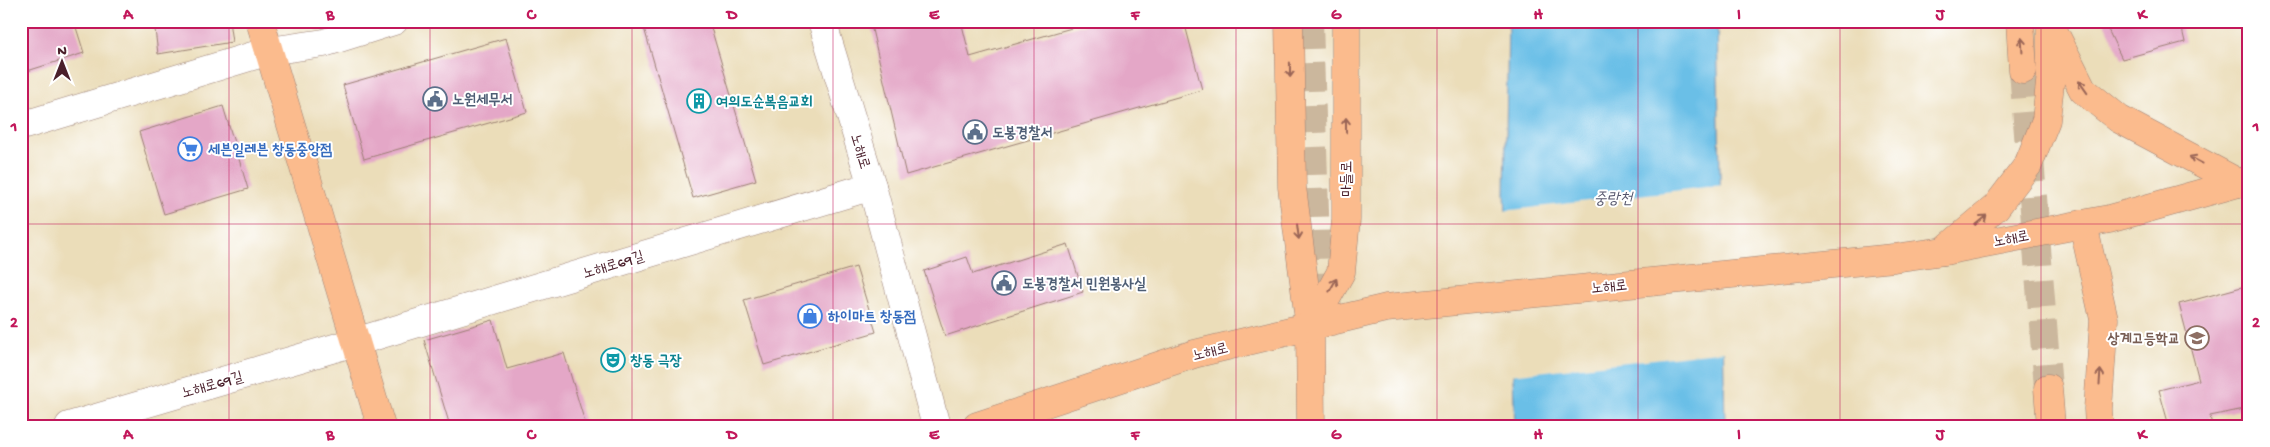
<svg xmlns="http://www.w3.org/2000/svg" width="2270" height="447" viewBox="0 0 2270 447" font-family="'Gochi Hand','Poor Story',sans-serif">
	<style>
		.water { fill: #6bbfe7; stroke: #5a6f89 }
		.pier { fill: #ebddb9 }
		.building { fill: #e4a7c7 }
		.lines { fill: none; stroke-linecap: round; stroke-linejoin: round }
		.highway-tunnel { stroke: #cbb79d; stroke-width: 28; stroke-dasharray: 28 14; stroke-linecap: butt }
		.minor-casing { stroke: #9a7e72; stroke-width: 29 }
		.major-casing { stroke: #9a7e72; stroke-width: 29 }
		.highway-casing { stroke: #9a7e72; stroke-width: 29 }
		.minor { stroke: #fff; stroke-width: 28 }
		.major { stroke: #fbbb8d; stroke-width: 28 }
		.highway { stroke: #fbbb8d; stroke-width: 28 }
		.oneway { stroke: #9a6557 }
		.grid { fill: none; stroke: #c2185b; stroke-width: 1; stroke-opacity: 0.55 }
		.labels { text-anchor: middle; stroke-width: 4; stroke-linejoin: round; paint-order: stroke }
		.service-label { font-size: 15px; font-weight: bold; fill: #4e5e75; stroke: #fff; text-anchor: start }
		.culture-label { font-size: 15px; font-weight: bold; fill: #0d838f; stroke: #fff; text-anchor: start }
		.shop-label { font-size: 15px; font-weight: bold; fill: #366cbe; stroke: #fff; text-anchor: start }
		.street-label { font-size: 15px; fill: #4a1f2b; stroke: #fff }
		.education-label { font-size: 15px; font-weight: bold; fill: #785e54; stroke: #fff; text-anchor: end }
		.water-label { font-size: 16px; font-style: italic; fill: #56576d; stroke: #fff }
		.neatline { fill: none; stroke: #c2185b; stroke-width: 2 }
		.grid-label { font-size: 16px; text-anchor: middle; font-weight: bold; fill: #c2185b }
	</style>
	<rect width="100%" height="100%" fill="#fff"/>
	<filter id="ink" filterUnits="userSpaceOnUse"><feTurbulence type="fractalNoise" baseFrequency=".02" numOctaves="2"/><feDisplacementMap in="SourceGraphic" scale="10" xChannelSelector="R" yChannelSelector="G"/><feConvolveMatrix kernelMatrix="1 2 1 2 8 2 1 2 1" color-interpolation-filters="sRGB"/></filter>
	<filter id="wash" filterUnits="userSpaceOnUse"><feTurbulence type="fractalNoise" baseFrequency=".0096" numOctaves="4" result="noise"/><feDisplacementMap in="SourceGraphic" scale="20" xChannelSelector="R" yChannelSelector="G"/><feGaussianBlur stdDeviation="1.12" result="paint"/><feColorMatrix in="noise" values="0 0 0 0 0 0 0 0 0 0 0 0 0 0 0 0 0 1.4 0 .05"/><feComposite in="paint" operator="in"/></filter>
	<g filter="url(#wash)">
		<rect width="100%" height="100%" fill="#ebddb9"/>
		<polygon class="water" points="1508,21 1717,21 1725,426 1515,426 1505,193"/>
		<polygon class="pier" points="1723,185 1726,351 1510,375 1503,211"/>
		<g id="blocks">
			<g class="building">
				<polygon points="21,21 74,21 84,53 21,73"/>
				<polygon points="154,21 229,21 232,42 158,54"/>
				<polygon points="642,21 709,21 756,180 693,198"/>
				<polygon points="870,21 961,21 970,57 1096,21 1184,21 1202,90 906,175"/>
				<polygon points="2104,21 2180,21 2185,42 2122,59"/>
				<polygon points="506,38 527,112 364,159 343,85"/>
				<polygon points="223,106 248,189 164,214 139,132"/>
				<polygon points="1068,244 1083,292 945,336 924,271 967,257 973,274"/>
				<polygon points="856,267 876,332 764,365 744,300"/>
				<polygon points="2249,285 2249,408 2210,416 2212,426 2169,426 2159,390 2199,380 2179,304"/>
				<polygon points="493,320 507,369 564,353 586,426 450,426 424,340"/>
			</g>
		</g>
	</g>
	<g filter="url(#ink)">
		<use href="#blocks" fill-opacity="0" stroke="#9a7e72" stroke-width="1"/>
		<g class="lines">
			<g class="highway-tunnel">
				<polyline points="1309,21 1318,307"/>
				<polyline points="2023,70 2048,388"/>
			</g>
			<g class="minor-casing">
				<g id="minor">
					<polyline points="822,21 872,186 936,426"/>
					<polyline points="21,126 269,51 324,43 394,21"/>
					<polyline points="69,426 355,342 872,186"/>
				</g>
			</g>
			<g class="major-casing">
				<g id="major">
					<polyline points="260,21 381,426"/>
					<polyline points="1289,21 1292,187 1310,328 1311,426"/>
					<polyline points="1310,328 1341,272 1346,220 1346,21"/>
					<polyline points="977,426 1194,354 1386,308 1894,258 1944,251 2109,219 2249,180"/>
				</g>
			</g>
			<g class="highway-casing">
				<g id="highway">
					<polyline points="2020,21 2023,70"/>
					<polyline points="2053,30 2083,90 2119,119 2239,183"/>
					<polyline points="2083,224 2104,319 2098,409 2099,426"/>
					<polyline points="1944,251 1996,207 2028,165 2046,120 2051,74 2051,21"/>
					<polyline points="2048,388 2051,426"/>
				</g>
			</g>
			<use href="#minor" class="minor"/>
			<use href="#major" class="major"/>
			<use href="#highway" class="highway"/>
		</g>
		<defs><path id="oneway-shaft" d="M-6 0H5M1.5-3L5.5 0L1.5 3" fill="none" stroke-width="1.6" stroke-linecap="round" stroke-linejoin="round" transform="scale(1.25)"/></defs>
		<g class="oneway">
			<use href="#oneway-shaft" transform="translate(2022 45) rotate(-93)"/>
			<use href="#oneway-shaft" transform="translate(1290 70) rotate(89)"/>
			<use href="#oneway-shaft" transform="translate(2083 87) rotate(-125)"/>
			<use href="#oneway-shaft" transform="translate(1346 125) rotate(-90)"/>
			<use href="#oneway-shaft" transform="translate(2196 160) rotate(-152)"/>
			<use href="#oneway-shaft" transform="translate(1981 220) rotate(-40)"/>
			<use href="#oneway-shaft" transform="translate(1298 232) rotate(83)"/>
			<use href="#oneway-shaft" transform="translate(1333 285) rotate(-61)"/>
			<use href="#oneway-shaft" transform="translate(2100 377) rotate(-86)"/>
		</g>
	</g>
	<path class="grid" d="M229,21V426M430,21V426M632,21V426M833,21V426M1034,21V426M1236,21V426M1437,21V426M1638,21V426M1840,21V426M2041,21V426M21,224H2249"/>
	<defs>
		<g id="civic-ring" transform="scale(1.25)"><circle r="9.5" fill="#fff" stroke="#5c6f8a" stroke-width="1.5"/><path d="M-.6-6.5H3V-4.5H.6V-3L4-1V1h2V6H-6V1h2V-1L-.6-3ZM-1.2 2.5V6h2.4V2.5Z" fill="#5c6f8a"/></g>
		<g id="building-ring" transform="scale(1.25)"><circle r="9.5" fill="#fff" stroke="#0f9aa8" stroke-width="1.5"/><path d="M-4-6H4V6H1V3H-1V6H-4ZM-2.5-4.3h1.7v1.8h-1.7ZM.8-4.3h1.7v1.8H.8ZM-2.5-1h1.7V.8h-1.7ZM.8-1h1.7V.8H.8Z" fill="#0f9aa8"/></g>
		<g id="supermarket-ring" transform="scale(1.25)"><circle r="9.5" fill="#fff" stroke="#3f7fe0" stroke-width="1.5"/><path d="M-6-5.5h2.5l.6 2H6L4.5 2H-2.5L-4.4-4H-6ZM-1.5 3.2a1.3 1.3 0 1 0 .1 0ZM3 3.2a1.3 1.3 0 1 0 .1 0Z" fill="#3f7fe0"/></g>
		<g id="shop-ring" transform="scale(1.25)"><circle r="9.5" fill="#fff" stroke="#3f7fe0" stroke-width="1.5"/><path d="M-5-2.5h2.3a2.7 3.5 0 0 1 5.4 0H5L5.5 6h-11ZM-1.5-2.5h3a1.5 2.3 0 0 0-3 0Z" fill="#3f7fe0"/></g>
		<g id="school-ring" transform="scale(1.25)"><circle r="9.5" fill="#fff" stroke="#8d6e63" stroke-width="1.5"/><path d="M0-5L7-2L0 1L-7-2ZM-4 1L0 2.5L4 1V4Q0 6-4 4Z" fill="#8d6e63"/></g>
		<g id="theatre-ring" transform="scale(1.25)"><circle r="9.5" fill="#fff" stroke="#0f9aa8" stroke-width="1.5"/><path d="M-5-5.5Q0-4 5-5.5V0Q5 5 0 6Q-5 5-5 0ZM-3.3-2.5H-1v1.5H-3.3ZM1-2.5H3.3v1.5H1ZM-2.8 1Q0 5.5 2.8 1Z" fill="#0f9aa8"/></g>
	</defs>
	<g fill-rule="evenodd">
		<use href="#civic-ring" x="435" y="99"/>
		<use href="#building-ring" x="699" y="101"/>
		<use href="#civic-ring" x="975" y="132"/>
		<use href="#supermarket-ring" x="190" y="149"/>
		<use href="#civic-ring" x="1004" y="283"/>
		<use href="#shop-ring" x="810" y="316"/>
		<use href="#school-ring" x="2197" y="338"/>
		<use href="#theatre-ring" x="613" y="360"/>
	</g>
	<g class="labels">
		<g class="service-label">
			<text x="452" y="104">노원세무서</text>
			<text x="992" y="137">도봉경찰서</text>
			<text x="1022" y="288">도봉경찰서 민원봉사실</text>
		</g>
		<g class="culture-label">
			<text x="716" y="106">여의도순복음교회</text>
			<text x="630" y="365">창동 극장</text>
		</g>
		<g class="shop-label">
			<text x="208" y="154">세븐일레븐 창동중앙점</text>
			<text x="828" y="321">하이마트 창동점</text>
		</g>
		<g class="street-label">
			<text transform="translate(861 151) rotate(73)" y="5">노해로</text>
			<text transform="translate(1346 179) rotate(-90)" y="5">마들로</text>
			<text transform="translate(2011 238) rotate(-11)" y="5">노해로</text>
			<text transform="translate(613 264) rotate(-17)" y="5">노해로69길</text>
			<text transform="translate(1609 286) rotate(-6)" y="5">노해로</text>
			<text transform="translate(1210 351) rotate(-14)" y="5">노해로</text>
			<text transform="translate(212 384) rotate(-16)" y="5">노해로69길</text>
		</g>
		<g class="education-label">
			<text x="2180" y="343">상계고등학교</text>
		</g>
		<g class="water-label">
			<text x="1613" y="203">중랑천</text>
		</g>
	</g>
	<rect width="2270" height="447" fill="none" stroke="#fff" stroke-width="55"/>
	<g transform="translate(62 62)" stroke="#ffffff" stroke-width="4" paint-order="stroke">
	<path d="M0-4L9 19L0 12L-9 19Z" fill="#4a1f2b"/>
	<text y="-8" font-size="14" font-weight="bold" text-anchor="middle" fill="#4a1f2b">N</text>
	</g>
	<rect x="28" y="28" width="2214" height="392" class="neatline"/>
	<g class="grid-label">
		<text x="128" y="19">A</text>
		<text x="330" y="19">B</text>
		<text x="531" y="19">C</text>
		<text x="732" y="19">D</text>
		<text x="934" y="19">E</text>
		<text x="1135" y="19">F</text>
		<text x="1336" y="19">G</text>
		<text x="1538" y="19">H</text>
		<text x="1739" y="19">I</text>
		<text x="1940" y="19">J</text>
		<text x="2142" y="19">K</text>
		<text x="14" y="131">1</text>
		<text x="2256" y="131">1</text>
		<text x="14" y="327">2</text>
		<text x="2256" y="327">2</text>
		<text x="128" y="439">A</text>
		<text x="330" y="439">B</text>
		<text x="531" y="439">C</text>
		<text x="732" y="439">D</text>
		<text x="934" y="439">E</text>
		<text x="1135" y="439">F</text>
		<text x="1336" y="439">G</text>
		<text x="1538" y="439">H</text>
		<text x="1739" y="439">I</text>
		<text x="1940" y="439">J</text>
		<text x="2142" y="439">K</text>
	</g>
</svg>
